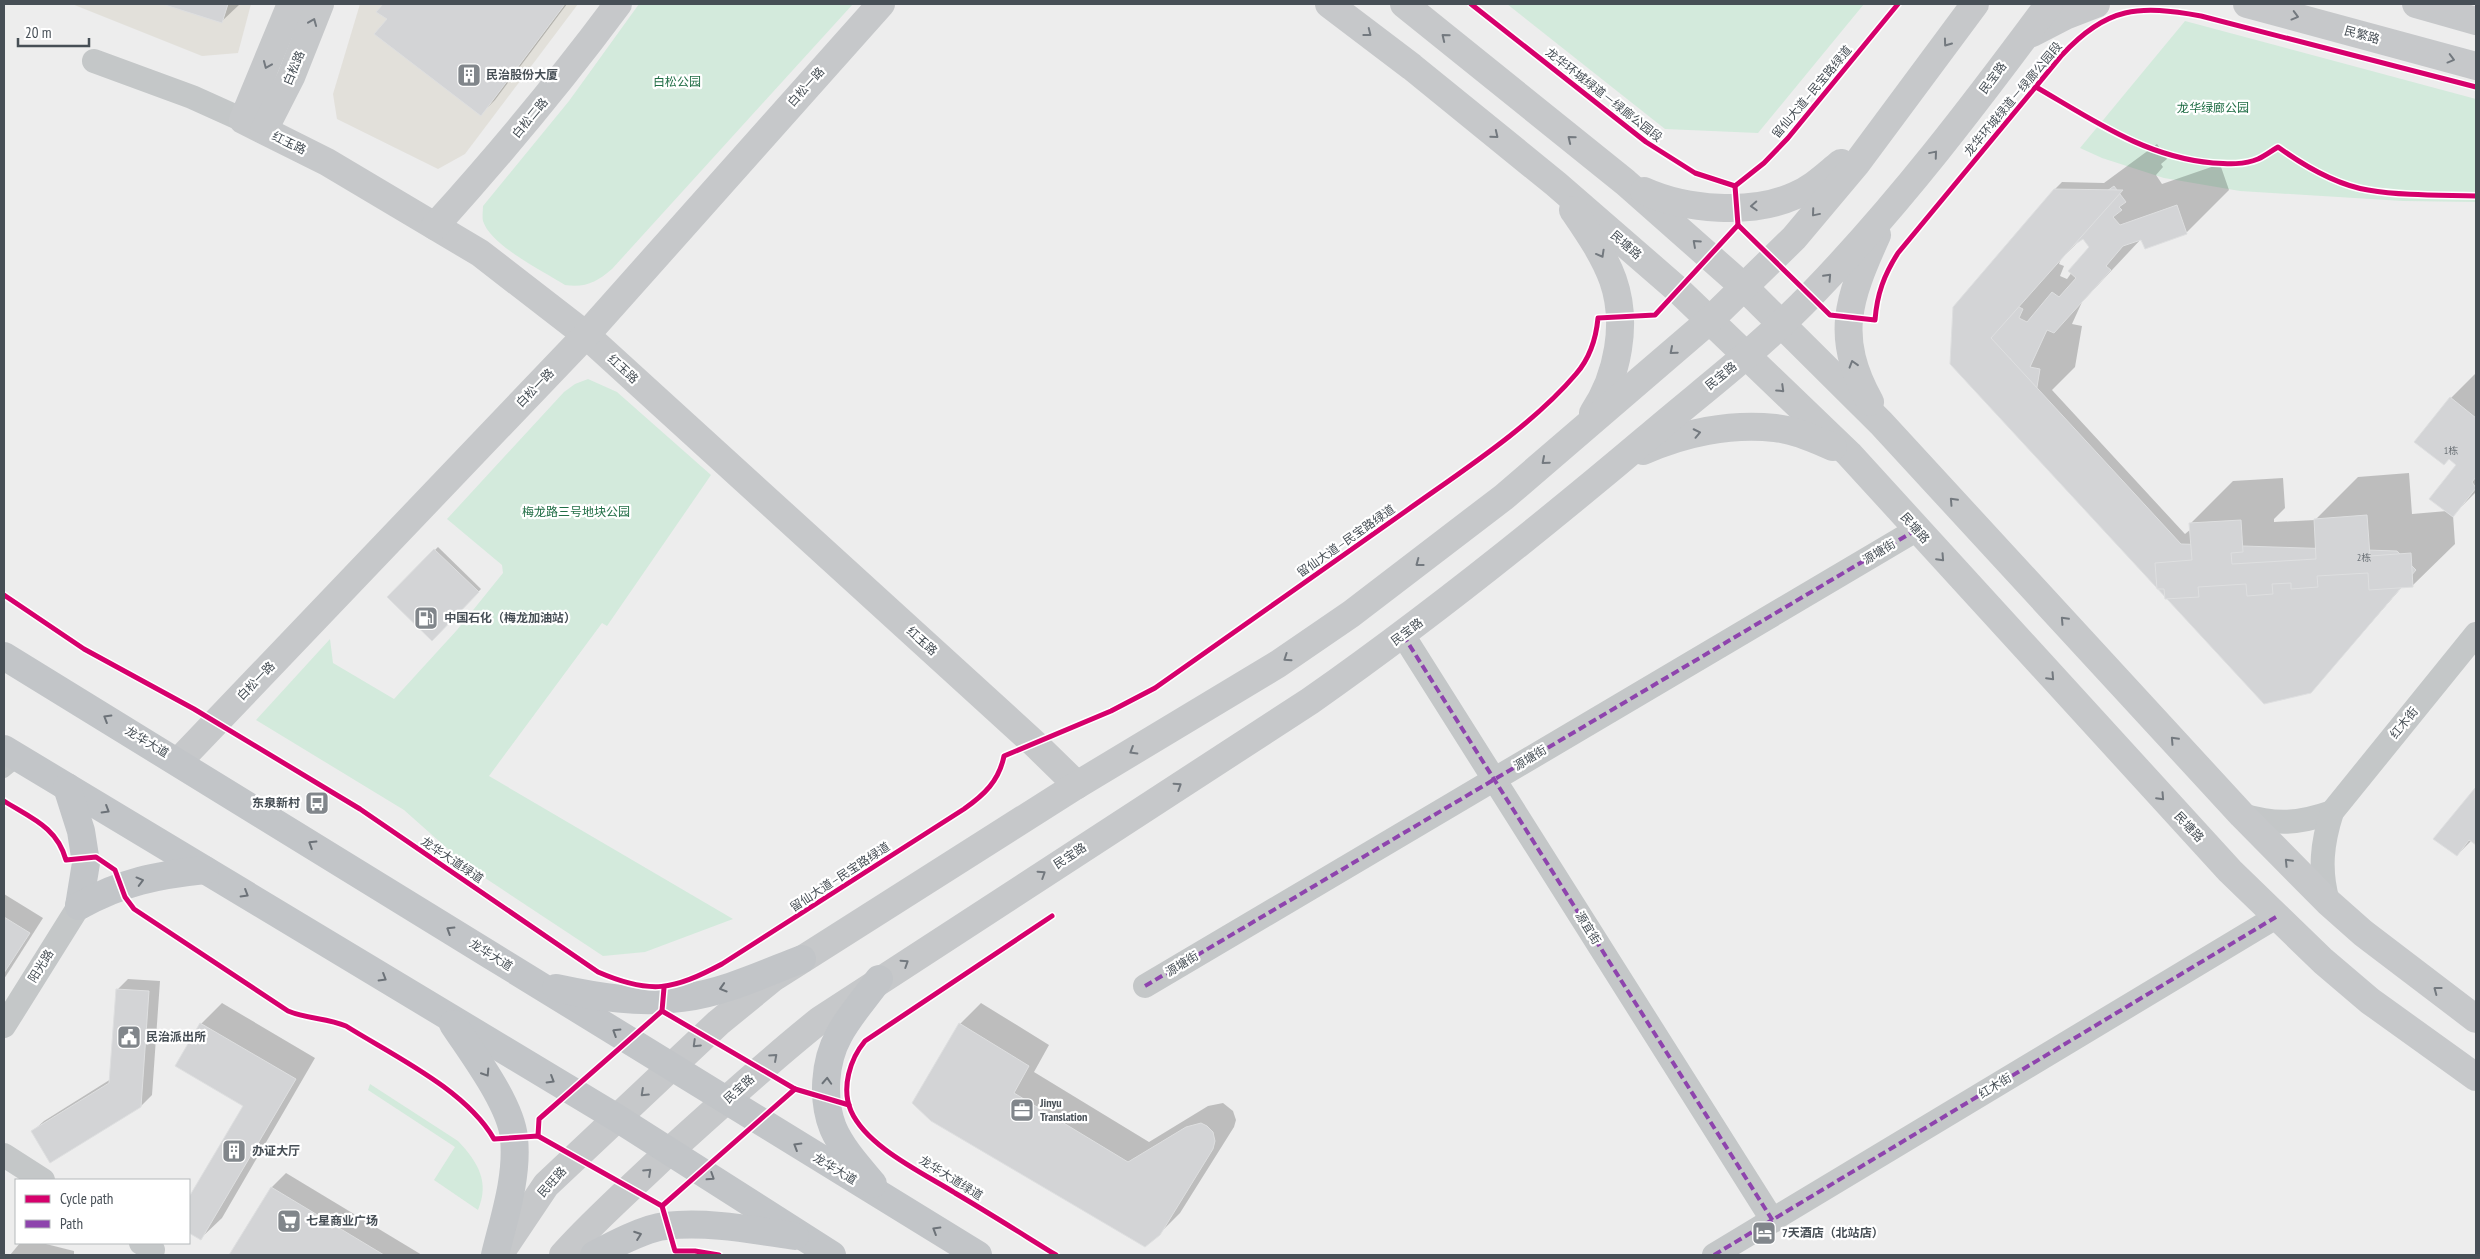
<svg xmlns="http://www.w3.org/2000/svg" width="2480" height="1259" viewBox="0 0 2480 1259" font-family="'PT Sans Narrow','Noto Sans SC',sans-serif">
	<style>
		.commercial { fill: #e2e0da }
		.green { fill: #d3eadc }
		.shadow { fill: #0003; fill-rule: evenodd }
		.building { fill: #d3d4d6; stroke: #dedfe0 }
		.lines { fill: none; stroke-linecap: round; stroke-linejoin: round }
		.lane { stroke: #c4c7c8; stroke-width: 12 }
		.street { stroke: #c4c7c8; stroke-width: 24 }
		.secondary { stroke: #c6c8ca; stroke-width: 28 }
		.primary { stroke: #c2c5c8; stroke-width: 28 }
		.quiet { stroke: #8e44ad; stroke-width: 4; stroke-dasharray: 8 4; stroke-linecap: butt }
		.cycleway-casing { stroke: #fff; stroke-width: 8 }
		.cycleway { stroke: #d6006c; stroke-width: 5 }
		.oneway { stroke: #73797f }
		.oneway2 { stroke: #6c7278 }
		.labels { text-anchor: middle; stroke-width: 4.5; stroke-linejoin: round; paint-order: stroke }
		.number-label { font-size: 10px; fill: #6c7277 }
		.street-label { font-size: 12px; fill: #474f56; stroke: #fff }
		.poi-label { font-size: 12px; font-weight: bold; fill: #474f56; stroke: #fff; text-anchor: start }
		.park-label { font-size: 12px; fill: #216e46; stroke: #fff }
	</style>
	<rect width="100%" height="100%" fill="#ededed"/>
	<g class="commercial">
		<polygon points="72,4 251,4 238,53 202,56"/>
		<polygon points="360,4 578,4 465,154 438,169 337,119 333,94"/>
	</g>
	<g class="green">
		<path d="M639,4H853L612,269C597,282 585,288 565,285C543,271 491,246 483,221C482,217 483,210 483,206L569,101Z"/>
		<polygon points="1507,4 1864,4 1758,133 1665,129"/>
		<polygon points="2185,21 2476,99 2476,202 2403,201 2240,191 2164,178 2102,158 2080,148"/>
		<polygon points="588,379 617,392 711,475 607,626 602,623 489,776 733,919 645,952 603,956 467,866 404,810 256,720 330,639 333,663 394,699 457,630 503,573 502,565 447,519 564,392 575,384"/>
		<path d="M370,1084L458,1141C478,1162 490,1182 478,1210L434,1180L455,1147L368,1090Z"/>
	</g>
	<g class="shadow">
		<polygon points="167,4 240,4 222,21"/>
		<polygon points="384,4 567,4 495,100 481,114 389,19 378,12"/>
		<path d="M2157,144L2167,159L2161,164L2163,167L2156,175L2162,184L2220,164L2229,190L2186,233L2142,238L2082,302L2072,324L2082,326L2075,367L2052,390L2185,534L2191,529V523L2233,481L2283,478L2285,508L2274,519V522L2315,520L2358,477L2409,473L2412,514L2447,511L2457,465L2451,398L2476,373V492L2453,515L2455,544L2412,586L2402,587L2311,692L1951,364L2055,189L2062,182L2104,183ZM2083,237L2090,247L2067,279L2060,276L2064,266L2059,264L2061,259Z"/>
		<polygon points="438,547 481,589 432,640 388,597"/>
		<polygon points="2476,789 2476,843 2472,840 2457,855 2435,839"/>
		<polygon points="4,894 43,918 4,979"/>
		<polygon points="128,979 160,981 152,1095 141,1106 33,1131 44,1121 111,1079 117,990"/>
		<polygon points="222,1003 315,1058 222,1218 201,1238 189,1231 189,1200 244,1105 201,1024"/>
		<polygon points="981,1003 1049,1045 1034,1072 1149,1142 1208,1106 1223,1103 1233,1111 1236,1120 1234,1127 1180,1213 1159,1234 931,1120 960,1024"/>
		<polygon points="286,1173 422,1255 230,1255 272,1187"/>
		<polygon points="20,1243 42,1243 74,1251 74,1255 10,1255"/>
	</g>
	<g class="building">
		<polygon points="162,4 228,4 222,23"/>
		<polygon points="383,4 565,4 481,116 374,34 387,19 376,12"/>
		<polygon points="2114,186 2126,202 2119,207 2122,210 2113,217 2120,225 2177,205 2187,234 2145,249 2141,240 2123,246 2106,266 2111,270 2054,333 2047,330 2030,367 2040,369 2033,411 2005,404 2010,394 2000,392 2011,359 2003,354 1998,361 1994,359 1990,365 1971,355 2002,292 2020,300 2017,306 2023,309 2019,318 2027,322 2052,292 2059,297 2076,278 2068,271 2089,247 2083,239 2074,245 2071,241 2067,244 2055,228"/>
		<polygon points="2054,189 2123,190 1991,338 2181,544 2397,551 2416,570 2311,693 2264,704 1950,364 1953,307"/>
		<polygon points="2450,397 2476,418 2476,477 2472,482 2476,488 2453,517 2429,499 2456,465 2449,459 2444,465 2414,442"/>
		<polygon points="2367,515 2370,556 2411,553 2413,587 2369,590 2368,573 2317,576 2318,587 2291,589 2291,583 2272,584 2273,594 2247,596 2246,584 2198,587 2199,597 2165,599 2164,589 2157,589 2155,563 2192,560 2189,523 2241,520 2243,552 2231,553 2232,564 2316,559 2314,519"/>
		<polygon points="434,549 479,592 432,641 387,597"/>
		<polygon points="2475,788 2476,845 2469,840 2457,856 2433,839"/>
		<polygon points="4,917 30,933 4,973"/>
		<polygon points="116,989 149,991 141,1107 50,1163 31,1131 109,1083"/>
		<polygon points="200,1023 296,1079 201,1240 189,1233 189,1197 243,1106 175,1066"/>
		<polygon points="959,1023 1029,1066 1014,1093 1128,1162 1186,1127 1201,1123 1207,1126 1213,1132 1215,1141 1213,1149 1160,1235 1145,1247 931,1121 912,1103"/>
		<polygon points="271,1187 384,1255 229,1255"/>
	</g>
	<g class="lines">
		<polyline class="lane" points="4,772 20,759"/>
		<g class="street">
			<polyline points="94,61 192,97 243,120"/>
			<polyline points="1403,635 1773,1221"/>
			<path d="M2242,815C2276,825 2298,824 2332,812"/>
			<path d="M2328,902C2319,870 2322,843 2332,812L2476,634"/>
			<polyline points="1145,986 1916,530"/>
			<polyline points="4,1026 79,906"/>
			<polyline points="4,1155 43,1180"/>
			<polyline points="141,1243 153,1250"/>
			<polyline points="1714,1255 2276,917"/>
		</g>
		<g class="secondary">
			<polyline points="291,4 243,120 327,162 480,253 586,335 1035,744 1077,785"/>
			<polyline points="1329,4 1412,67 1556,184 1678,290 1849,454 2230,871 2323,961 2370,1001 2476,1077"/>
			<polyline points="1404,4 1625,182 1745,288 1881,423 2242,815 2328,902 2363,933 2476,1019"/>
			<polyline points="2247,4 2476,66"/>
			<polyline points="2416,4 2476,21"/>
			<polyline points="2032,33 2065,16 2096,4"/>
			<polyline points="264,130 291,77 320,4"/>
			<path d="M1644,191C1686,210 1751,215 1794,196C1812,189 1826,175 1841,163"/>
			<path d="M1573,210C1588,232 1604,255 1613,280C1628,323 1618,376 1593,413"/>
			<path d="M435,226C500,154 561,81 618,4"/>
			<path d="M1870,402C1834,337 1848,299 1877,235"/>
			<path d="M1643,451C1683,433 1730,423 1775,428C1795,430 1814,439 1833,447"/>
			<polyline points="178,762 586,335 881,4"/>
			<polyline points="499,1255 546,1185 718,1023 773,978 1077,785 1278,664 1351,614 1504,497 1710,320 1794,238 1857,163 1975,4"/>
			<path d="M563,1255C594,1220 630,1189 664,1156C715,1110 766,1063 820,1020L1310,701C1427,619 1537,531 1646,439C1702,391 1761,347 1812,294C1899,204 1975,104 2049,4"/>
		</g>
		<g class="primary">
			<path d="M4,656C330,853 652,1058 978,1255"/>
			<polyline points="4,749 617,1118 832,1255"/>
			<polyline points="67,787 81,831 86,863 79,906"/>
			<path d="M79,906C122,882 157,875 205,870"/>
			<path d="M556,988C598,997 639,1004 682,998C723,993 763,974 802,959"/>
			<path d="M453,1024C472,1053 511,1104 514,1138C518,1177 504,1218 495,1255"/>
			<path d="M873,1184C859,1167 842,1149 833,1128C822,1100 824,1062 839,1035C849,1016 866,997 879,979"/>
			<path d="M594,1255C611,1246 645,1228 665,1226C708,1221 753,1230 795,1236"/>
		</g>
		<g class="quiet">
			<polyline points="1403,635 1773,1221"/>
			<polyline points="1145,986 1916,530"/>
			<polyline points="1714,1255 2276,917"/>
		</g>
		<g class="cycleway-casing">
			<g id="cycleway">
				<polyline points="1471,4 1646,142 1695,173 1735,186"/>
				<path d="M2036,87C2093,120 2145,157 2213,163C2228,164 2244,165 2258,159C2265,156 2271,151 2278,147C2303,165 2337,185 2368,190C2404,196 2440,195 2476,196"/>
				<path d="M1735,186L1738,225L1830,315L1875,320C1877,294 1884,275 1898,253L2062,55C2107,6 2139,5 2201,16L2476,87"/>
				<polyline points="1735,186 1764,163 1788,138 1898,4"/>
				<path d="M4,595L84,649L194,709L360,809L598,972C651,995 673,990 722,964L964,809C984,795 999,781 1004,756L1111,711L1155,688C1239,629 1322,570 1406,511C1462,471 1532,426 1576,374C1590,358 1596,339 1598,318L1655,315L1738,225"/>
				<path d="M4,801C31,818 57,827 66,860L96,857L115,870L125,897L134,909L288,1011C307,1019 327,1018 346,1026C394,1056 466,1090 494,1139L538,1136L662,1206L675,1251H695L719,1255"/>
				<path d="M1052,916L865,1041C850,1059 841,1088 851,1111C867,1147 923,1173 955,1193C989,1213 1022,1234 1056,1255"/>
				<polyline points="664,988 662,1011 795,1089 849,1105"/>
				<polyline points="538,1136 539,1119 662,1011"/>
				<polyline points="662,1206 795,1089"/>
			</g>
		</g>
		<use href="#cycleway" class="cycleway"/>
	</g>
	<defs><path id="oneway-chevron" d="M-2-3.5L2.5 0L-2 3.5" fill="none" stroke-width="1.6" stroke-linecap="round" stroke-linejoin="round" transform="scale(1.25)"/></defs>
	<g class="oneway">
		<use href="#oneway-chevron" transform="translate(2295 16) rotate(15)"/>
		<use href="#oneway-chevron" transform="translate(313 22) rotate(-68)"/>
		<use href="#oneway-chevron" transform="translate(1368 33) rotate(38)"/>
		<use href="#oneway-chevron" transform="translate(1445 37) rotate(-141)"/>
		<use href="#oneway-chevron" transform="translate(1947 43) rotate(126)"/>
		<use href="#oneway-chevron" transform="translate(2451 59) rotate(15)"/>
		<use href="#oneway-chevron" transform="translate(267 65) rotate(113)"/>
		<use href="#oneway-chevron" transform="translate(1495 135) rotate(39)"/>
		<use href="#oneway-chevron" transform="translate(1571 139) rotate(-141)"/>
		<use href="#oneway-chevron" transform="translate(1934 154) rotate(-50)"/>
		<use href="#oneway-chevron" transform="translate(1754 206) rotate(177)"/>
		<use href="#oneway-chevron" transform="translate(1815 213) rotate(130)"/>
		<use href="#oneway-chevron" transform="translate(1696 243) rotate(-138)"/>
		<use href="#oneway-chevron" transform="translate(1601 254) rotate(61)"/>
		<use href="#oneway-chevron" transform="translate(1828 277) rotate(-47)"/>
		<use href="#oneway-chevron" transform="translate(1673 351) rotate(139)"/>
		<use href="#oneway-chevron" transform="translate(1853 364) rotate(-107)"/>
		<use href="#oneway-chevron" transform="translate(1781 389) rotate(44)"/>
		<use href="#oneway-chevron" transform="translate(1697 433) rotate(-12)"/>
		<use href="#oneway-chevron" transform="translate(1545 461) rotate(139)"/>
		<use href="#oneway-chevron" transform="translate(1953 501) rotate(-133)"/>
		<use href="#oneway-chevron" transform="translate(1941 558) rotate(47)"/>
		<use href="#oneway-chevron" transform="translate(1419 563) rotate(143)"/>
		<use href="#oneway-chevron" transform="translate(2064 620) rotate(-133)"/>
		<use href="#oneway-chevron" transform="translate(1287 658) rotate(146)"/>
		<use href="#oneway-chevron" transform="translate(2051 677) rotate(47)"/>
		<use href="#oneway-chevron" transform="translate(2174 740) rotate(-133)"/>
		<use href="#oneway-chevron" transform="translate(1133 751) rotate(149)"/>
		<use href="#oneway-chevron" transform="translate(1178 786) rotate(-33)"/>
		<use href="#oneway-chevron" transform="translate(2161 797) rotate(47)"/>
		<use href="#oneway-chevron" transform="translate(2288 862) rotate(-134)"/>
		<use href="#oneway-chevron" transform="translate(1042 874) rotate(-33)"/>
		<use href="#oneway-chevron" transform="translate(905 963) rotate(-33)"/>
		<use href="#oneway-chevron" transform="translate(2437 990) rotate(-143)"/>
		<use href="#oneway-chevron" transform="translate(696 1044) rotate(136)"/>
		<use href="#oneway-chevron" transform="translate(774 1057) rotate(-42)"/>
		<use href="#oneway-chevron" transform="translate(644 1093) rotate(137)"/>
		<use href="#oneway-chevron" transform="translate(648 1172) rotate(-43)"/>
	</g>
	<g class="oneway2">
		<use href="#oneway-chevron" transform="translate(107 718) rotate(-149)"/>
		<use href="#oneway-chevron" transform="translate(106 810) rotate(31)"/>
		<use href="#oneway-chevron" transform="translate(312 844) rotate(-148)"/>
		<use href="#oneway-chevron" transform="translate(140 881) rotate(-15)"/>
		<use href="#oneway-chevron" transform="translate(245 894) rotate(31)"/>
		<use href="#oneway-chevron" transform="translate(450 930) rotate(-148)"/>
		<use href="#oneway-chevron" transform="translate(383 978) rotate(31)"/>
		<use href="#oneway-chevron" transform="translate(723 988) rotate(163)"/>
		<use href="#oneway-chevron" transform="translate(616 1032) rotate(-148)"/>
		<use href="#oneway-chevron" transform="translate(486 1073) rotate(57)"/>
		<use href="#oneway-chevron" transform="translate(551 1080) rotate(31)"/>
		<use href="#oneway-chevron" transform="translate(827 1081) rotate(-87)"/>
		<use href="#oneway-chevron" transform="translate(797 1146) rotate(-149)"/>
		<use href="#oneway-chevron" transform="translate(711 1177) rotate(33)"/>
		<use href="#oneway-chevron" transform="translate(936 1230) rotate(-149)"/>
		<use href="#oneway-chevron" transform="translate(638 1235) rotate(-20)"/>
	</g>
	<defs>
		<g id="building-square" transform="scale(1.25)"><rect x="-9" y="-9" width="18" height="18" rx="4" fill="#81868b" stroke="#fff"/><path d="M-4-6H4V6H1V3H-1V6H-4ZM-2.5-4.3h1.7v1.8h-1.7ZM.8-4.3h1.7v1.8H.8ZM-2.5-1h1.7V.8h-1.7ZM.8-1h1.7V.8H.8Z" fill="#fff"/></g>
		<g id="fuel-square" transform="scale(1.25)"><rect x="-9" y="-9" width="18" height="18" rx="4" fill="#81868b" stroke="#fff"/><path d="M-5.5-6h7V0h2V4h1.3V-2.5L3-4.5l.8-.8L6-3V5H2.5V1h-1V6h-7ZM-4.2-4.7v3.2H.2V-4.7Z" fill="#fff"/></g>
		<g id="bus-square" transform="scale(1.25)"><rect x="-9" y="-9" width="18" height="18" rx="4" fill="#81868b" stroke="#fff"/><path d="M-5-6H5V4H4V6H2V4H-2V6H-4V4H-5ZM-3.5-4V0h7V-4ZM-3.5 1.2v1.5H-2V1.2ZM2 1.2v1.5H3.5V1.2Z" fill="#fff"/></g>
		<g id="civic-square" transform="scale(1.25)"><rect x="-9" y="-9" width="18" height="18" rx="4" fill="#81868b" stroke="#fff"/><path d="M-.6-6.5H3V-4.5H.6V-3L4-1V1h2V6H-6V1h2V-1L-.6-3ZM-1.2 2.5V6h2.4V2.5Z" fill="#fff"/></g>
		<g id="office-square" transform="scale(1.25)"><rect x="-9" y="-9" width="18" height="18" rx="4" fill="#81868b" stroke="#fff"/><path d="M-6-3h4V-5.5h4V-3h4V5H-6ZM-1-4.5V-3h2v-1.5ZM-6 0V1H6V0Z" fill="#fff"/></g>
		<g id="supermarket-square" transform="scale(1.25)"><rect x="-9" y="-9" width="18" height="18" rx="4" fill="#81868b" stroke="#fff"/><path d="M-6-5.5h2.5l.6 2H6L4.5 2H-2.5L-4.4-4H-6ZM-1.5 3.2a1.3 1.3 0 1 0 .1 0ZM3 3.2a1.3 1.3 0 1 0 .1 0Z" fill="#fff"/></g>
		<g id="hotel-square" transform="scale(1.25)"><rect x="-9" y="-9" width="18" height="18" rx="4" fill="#81868b" stroke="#fff"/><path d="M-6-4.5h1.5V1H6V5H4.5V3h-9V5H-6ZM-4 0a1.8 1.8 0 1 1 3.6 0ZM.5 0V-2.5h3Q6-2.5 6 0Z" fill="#fff"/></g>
	</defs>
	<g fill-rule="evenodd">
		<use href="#building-square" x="469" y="75"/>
		<use href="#fuel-square" x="426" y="618"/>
		<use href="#bus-square" x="317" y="803"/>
		<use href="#civic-square" x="129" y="1037"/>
		<use href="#office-square" x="1022" y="1110"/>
		<use href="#building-square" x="234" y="1151"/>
		<use href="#supermarket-square" x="289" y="1221"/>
		<use href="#hotel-square" x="1764" y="1233"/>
	</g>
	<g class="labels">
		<g class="number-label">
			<text x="2451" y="454">1栋</text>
			<text x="2364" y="561">2栋</text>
		</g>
		<g class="street-label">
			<text transform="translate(2362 35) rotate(15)" y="4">民繁路</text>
			<text transform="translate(294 68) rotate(-67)" y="4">白松路</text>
			<text transform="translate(1993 78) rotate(-53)" y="4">民宝路</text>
			<text transform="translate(806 87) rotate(-48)" y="4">白松一路</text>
			<text transform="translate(1812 92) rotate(-50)" y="4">留仙大道—民宝路绿道</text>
			<text transform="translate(1604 95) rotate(38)" y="4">龙华环城绿道－绿廊公园段</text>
			<text transform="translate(2013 99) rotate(-50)" y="4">龙华环城绿道－绿廊公园段</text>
			<text transform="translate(530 118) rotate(-50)" y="4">白松二路</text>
			<text transform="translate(289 143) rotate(26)" y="4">红玉路</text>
			<text transform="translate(1626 245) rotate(41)" y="4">民塘路</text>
			<text transform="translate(623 369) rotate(43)" y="4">红玉路</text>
			<text transform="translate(1721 376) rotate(-39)" y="4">民宝路</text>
			<text transform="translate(535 388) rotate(-46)" y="4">白松一路</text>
			<text transform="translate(1915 528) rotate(48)" y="4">民塘路</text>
			<text transform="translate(1346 541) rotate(-35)" y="4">留仙大道—民宝路绿道</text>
			<text transform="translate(1879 552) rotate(-31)" y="4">源塘街</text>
			<text transform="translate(1407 632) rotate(-37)" y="4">民宝路</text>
			<text transform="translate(922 641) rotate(42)" y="4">红玉路</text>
			<text transform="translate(256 681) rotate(-46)" y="4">白松一路</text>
			<text transform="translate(2404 723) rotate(-51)" y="4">红木街</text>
			<text transform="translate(147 742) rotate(31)" y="4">龙华大道</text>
			<text transform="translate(1530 758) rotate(-31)" y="4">源塘街</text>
			<text transform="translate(2189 827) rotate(47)" y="4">民塘路</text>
			<text transform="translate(1070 856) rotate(-33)" y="4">民宝路</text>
			<text transform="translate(452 860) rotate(34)" y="4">龙华大道绿道</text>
			<text transform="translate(840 877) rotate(-33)" y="4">留仙大道—民宝路绿道</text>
			<text transform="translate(1588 928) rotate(58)" y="4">源宜街</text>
			<text transform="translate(491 955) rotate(32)" y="4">龙华大道</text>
			<text transform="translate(1182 964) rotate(-31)" y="4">源塘街</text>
			<text transform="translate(41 966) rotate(-58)" y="4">阳光路</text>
			<text transform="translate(1995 1086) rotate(-31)" y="4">红木街</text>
			<text transform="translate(739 1089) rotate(-42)" y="4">民宝路</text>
			<text transform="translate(835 1169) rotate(31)" y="4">龙华大道</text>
			<text transform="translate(951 1178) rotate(32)" y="4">龙华大道绿道</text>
			<text transform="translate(552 1182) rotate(-48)" y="4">民旺路</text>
		</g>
		<g class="poi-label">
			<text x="486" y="79">民治股份大厦</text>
			<text x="444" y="622">中国石化（梅龙加油站）</text>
			<text x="300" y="807" text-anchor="end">东泉新村</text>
			<text x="146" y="1041">民治派出所</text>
			<text x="1040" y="1107">Jinyu<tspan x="1040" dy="14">Translation</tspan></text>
			<text x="252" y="1155">办证大厅</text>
			<text x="306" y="1225">七星商业广场</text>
			<text x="1782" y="1237">7天酒店（北站店）</text>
		</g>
		<g class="park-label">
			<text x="677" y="86">白松公园</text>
			<text x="2213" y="112">龙华绿廊公园</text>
			<text x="576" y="516">梅龙路三号地块公园</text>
		</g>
	</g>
	<rect width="2480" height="1259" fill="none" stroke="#474f56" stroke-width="10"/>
	<rect x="15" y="1179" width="175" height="65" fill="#ffffff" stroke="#b5b9bb"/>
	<rect x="25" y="1195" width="25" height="8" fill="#d6006c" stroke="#b5b9bb"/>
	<text x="60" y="1204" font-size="15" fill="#474f56">Cycle path</text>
	<rect x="25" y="1220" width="25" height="8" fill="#8e44ad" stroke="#b5b9bb"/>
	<text x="60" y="1229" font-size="15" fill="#474f56">Path</text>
	<path d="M18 38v8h71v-8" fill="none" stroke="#474f56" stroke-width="2.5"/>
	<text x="25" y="38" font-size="15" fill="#474f56" stroke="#ffffff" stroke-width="4" paint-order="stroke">20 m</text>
</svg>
